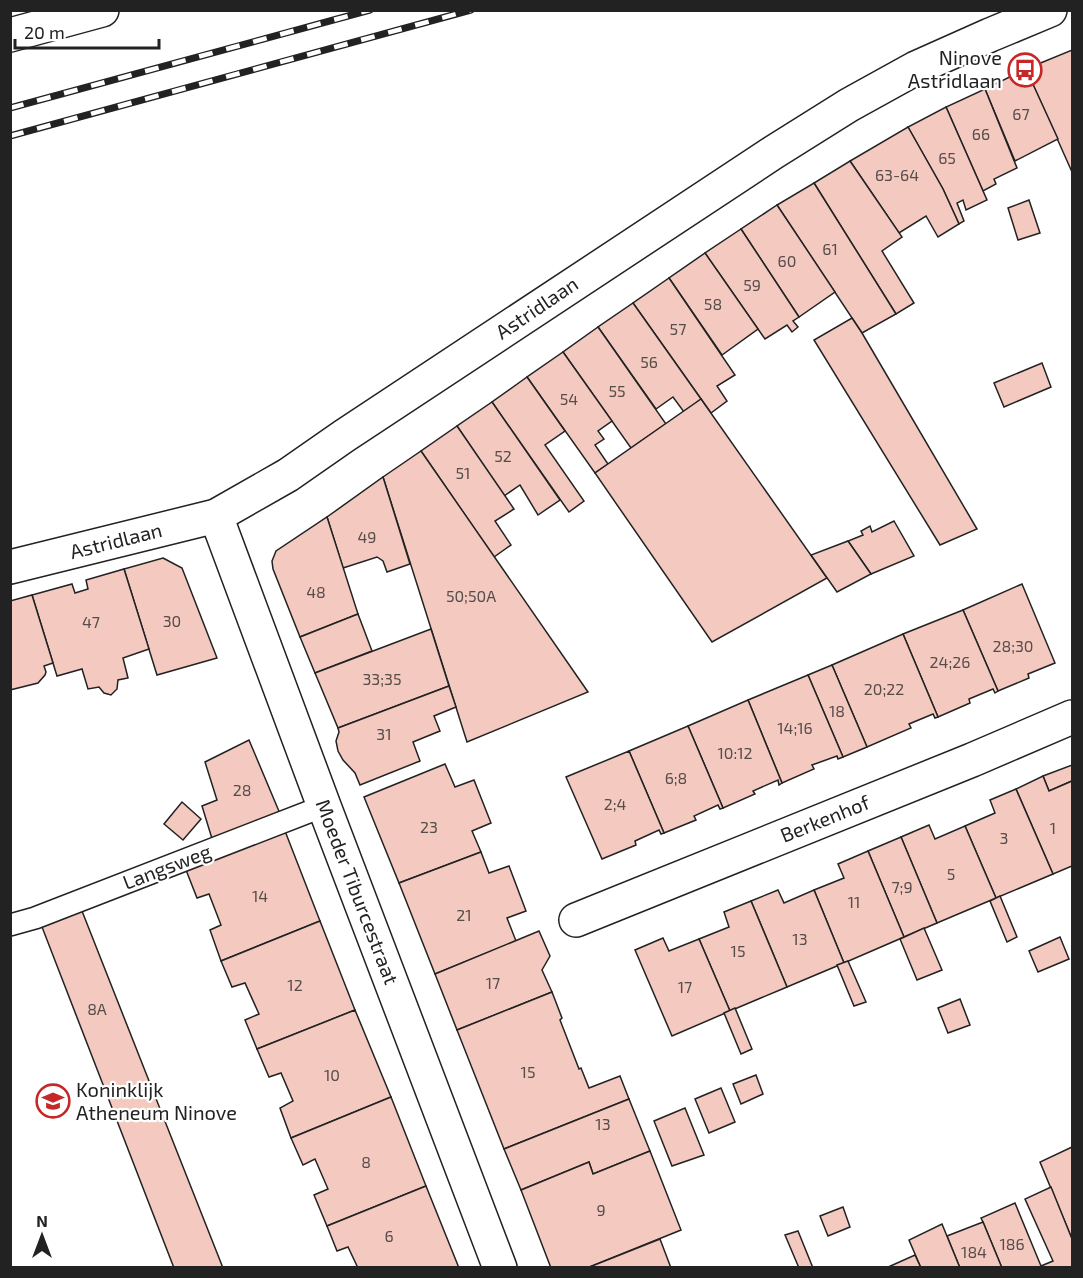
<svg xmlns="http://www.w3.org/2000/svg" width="1083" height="1278" viewBox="0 0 1083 1278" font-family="'Exo 2',sans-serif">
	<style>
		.building { fill: #f3c9c0; stroke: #222; stroke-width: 1.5 }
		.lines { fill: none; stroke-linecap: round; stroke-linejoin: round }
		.lane-casing { stroke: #222; stroke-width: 24 }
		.street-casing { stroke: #222; stroke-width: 36 }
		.lane { stroke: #fff; stroke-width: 21 }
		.street { stroke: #fff; stroke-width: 33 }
		.rail-casing { stroke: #222; stroke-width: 7 }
		.rail { stroke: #fff; stroke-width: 4.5; stroke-dasharray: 14; stroke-linecap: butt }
		.labels { text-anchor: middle; stroke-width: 4.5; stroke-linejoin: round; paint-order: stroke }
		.number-label { font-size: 16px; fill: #564c4a }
		.poi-label { font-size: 20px; fill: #222; stroke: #fff; text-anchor: end }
		.street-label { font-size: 20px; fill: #222; stroke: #fff }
	</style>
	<rect width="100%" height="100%" fill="#fff"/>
	<g class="building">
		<polygon points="1072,50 1072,172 1026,69"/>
		<polygon points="1026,69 1058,139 1015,161 985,89"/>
		<polygon points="985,89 1017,168 994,179 996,184 983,191 946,107"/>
		<polygon points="946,107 987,200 966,210 963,200 957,203 964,221 959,224 943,189 908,127"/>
		<polygon points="908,127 943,189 959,224 938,237 926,216 899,233 850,161"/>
		<polygon points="850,161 902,237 882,251 914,303 896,314 814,183"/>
		<polygon points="814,183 896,314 862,333 777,205"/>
		<polygon points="1029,200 1040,233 1018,240 1008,208"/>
		<polygon points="777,205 835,292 799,317 741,229"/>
		<polygon points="741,229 799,317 793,321 798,327 792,332 787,325 765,339 705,253"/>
		<polygon points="705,253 758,329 722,355 669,278"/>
		<polygon points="669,278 735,375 717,386 727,401 711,413 633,303"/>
		<polygon points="633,303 701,399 684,412 673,397 656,409 598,327"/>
		<polygon points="852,318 862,333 977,529 940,545 814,340"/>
		<polygon points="598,327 666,424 631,448 563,352"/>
		<polygon points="563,352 612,421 598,431 604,439 595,445 608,464 595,473 527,377"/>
		<polygon points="1042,363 1051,387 1004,407 994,383"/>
		<polygon points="527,377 565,431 545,445 584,501 569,512 492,402"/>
		<polygon points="701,399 827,578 712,642 595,473"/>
		<polygon points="492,402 560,500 538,515 520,485 504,496 457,426"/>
		<polygon points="457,426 514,509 495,521 511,545 494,557 421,451"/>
		<polygon points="421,451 588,692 467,742 383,477"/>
		<polygon points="383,477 410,564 387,572 383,561 377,557 343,568 327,517"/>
		<polygon points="327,517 358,614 300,637 273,569 272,561 276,551"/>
		<polygon points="894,521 914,556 871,574 848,541 863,535 861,531 870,526 872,532"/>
		<polygon points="848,541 871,574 837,592 811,555"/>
		<polygon points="163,558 182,568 217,658 157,675 124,569"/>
		<polygon points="124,569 149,649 123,658 128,678 118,680 117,689 111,695 104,693 99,687 88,689 82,669 57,676 32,595 72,584 75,593 88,589 86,580"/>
		<polygon points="1022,584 1055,663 1028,674 1029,678 998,691 963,610"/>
		<polygon points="32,595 53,663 44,666 46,672 45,675 38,683 10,690 10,601"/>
		<polygon points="963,610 998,691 995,693 993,689 969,699 970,703 938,717 903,634"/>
		<polygon points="358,614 372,651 315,673 300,637"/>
		<polygon points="431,629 449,686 338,728 315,673"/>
		<polygon points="903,634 938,717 935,718 933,714 909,724 911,728 867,747 832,665"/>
		<polygon points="832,665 867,747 843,757 808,675"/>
		<polygon points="808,675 843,757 838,759 837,756 812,765 814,769 782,783 748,700"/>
		<polygon points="449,686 456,707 434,716 440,731 413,742 420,761 360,785 355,773 343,760 338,751 336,741 339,732 338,728"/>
		<polygon points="748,700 782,783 779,785 778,780 753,791 755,794 723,808 688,726"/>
		<polygon points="688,726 723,808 720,809 718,805 694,816 696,820 664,833 629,751"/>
		<polygon points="249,740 281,816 213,842 202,806 217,800 205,762"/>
		<polygon points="629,751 664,833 661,834 659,830 635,841 636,845 602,859 566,777"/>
		<polygon points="445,764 455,787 474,780 491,823 472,831 481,852 399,883 364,797"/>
		<polygon points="1072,765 1072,781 1049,791 1043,776"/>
		<polygon points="1043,776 1049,791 1072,781 1072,866 1053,874 1016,789"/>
		<polygon points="1016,789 1053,874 996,898 965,826 995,813 990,800"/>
		<polygon points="182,802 201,819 183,840 164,824"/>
		<polygon points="929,825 935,839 965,826 996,898 937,923 901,837"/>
		<polygon points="285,831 320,921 221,961 210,930 221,925 209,894 197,898 186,870"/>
		<polygon points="901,837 937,923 904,937 868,851"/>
		<polygon points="868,851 904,937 844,963 814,890 844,878 838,864"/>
		<polygon points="481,852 489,873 509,866 526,911 507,918 516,941 435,974 399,883"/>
		<polygon points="778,890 784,903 814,890 844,963 787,987 751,901"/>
		<polygon points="1000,896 1017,937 1007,942 990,901"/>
		<polygon points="751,901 787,987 730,1011 699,939 729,927 724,912"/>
		<polygon points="82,911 153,1091 223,1268 174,1268 42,927"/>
		<polygon points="320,921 355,1010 257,1049 245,1020 259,1014 245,983 232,987 221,961"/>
		<polygon points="924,928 942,970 917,980 900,939"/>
		<polygon points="539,931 550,956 542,970 552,992 457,1030 435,974"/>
		<polygon points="1060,937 1069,959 1038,972 1029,951"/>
		<polygon points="663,938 669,951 699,939 730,1011 672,1036 635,950"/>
		<polygon points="848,961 866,1002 854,1006 837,965"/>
		<polygon points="552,992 562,1018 560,1020 579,1069 581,1068 589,1088 620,1076 629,1099 504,1149 457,1030"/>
		<polygon points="960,999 970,1025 948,1033 938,1008"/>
		<polygon points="735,1008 752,1049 741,1054 724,1013"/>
		<polygon points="355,1010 391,1097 291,1138 280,1108 293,1101 281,1073 269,1077 257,1049"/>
		<polygon points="756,1075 763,1094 741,1104 733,1084"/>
		<polygon points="721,1088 735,1122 709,1133 695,1099"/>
		<polygon points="391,1097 426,1186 327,1226 314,1195 328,1189 315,1159 303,1165 291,1138"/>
		<polygon points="629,1099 650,1151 593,1174 589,1162 521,1190 504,1149"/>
		<polygon points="685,1108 704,1155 672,1166 654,1121"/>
		<polygon points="1072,1147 1072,1239 1040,1162"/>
		<polygon points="650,1151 681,1230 587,1268 551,1268 521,1190 589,1162 593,1174"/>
		<polygon points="426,1186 459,1268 358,1268 348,1247 337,1251 327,1226"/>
		<polygon points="1051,1187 1072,1239 1072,1268 1042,1268 1041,1266 1053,1261 1025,1199"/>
		<polygon points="1015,1203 1041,1266 1042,1268 1002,1268 983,1222 981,1218"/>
		<polygon points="843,1207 850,1227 828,1236 820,1216"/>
		<polygon points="983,1222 1002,1268 960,1268 947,1236"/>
		<polygon points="942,1224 960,1268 921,1268 909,1240"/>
		<polygon points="798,1231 813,1268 799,1268 785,1235"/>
		<polygon points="660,1239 671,1268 587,1268"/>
		<polygon points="915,1255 921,1268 886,1268"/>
	</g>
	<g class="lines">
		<g class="lane-casing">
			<polyline id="lane" points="10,925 35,918 324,806"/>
		</g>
		<g class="street-casing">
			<g id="street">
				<polyline points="10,35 102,10"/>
				<polyline points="216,516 324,806 500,1268"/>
				<polyline points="10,567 216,516 288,475 344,436 774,152 849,105 916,68 990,35 1050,10"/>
				<polyline points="576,920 972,760 1072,717"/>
			</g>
		</g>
		<use href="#lane" class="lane"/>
		<use href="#street" class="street"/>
		<g class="rail-casing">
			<g id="rail">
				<polyline points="10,108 370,10"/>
				<polyline points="10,136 471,10"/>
			</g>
		</g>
		<use href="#rail" class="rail"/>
	</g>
	<defs>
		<g id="bus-ring" transform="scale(1.725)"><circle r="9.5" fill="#fff" stroke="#c62828" stroke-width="1.5"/><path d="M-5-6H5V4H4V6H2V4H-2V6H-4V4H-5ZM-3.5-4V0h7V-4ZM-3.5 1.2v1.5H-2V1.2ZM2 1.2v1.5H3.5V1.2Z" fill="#c62828"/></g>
		<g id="school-ring" transform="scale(1.725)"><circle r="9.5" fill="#fff" stroke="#c62828" stroke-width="1.5"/><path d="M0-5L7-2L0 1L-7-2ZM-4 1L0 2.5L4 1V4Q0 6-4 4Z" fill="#c62828"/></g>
	</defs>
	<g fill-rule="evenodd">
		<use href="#bus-ring" x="1025" y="70"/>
		<use href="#school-ring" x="53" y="1101"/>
	</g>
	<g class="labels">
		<g class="number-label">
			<text x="1021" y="120">67</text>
			<text x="981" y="140">66</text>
			<text x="947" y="164">65</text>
			<text x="897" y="181">63-64</text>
			<text x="830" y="255">61</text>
			<text x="787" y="267">60</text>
			<text x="752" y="291">59</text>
			<text x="713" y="310">58</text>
			<text x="678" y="335">57</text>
			<text x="649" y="368">56</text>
			<text x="617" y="397">55</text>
			<text x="569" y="405">54</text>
			<text x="503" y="462">52</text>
			<text x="463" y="479">51</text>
			<text x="367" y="543">49</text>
			<text x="316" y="598">48</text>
			<text x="471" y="602">50;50A</text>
			<text x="172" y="627">30</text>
			<text x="91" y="628">47</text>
			<text x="1013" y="652">28;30</text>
			<text x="950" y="668">24;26</text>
			<text x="382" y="685">33;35</text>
			<text x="884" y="695">20;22</text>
			<text x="837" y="717">18</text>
			<text x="795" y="734">14;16</text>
			<text x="384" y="740">31</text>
			<text x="735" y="759">10:12</text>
			<text x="676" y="784">6;8</text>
			<text x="242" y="796">28</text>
			<text x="615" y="810">2;4</text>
			<text x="429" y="833">23</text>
			<text x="1053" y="834">1</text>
			<text x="1004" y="844">3</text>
			<text x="951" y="880">5</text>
			<text x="902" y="893">7;9</text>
			<text x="260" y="902">14</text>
			<text x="854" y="908">11</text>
			<text x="464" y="921">21</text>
			<text x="800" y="945">13</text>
			<text x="738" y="957">15</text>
			<text x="493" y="989">17</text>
			<text x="295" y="991">12</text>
			<text x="685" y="993">17</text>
			<text x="97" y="1015">8A</text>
			<text x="528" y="1078">15</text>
			<text x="332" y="1081">10</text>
			<text x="603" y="1130">13</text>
			<text x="366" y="1168">8</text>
			<text x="601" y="1216">9</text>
			<text x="389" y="1242">6</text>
			<text x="1012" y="1250">186</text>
			<text x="974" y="1258">184</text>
		</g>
		<g class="poi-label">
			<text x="1002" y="65">Ninove<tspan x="1002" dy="23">Astridlaan</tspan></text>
			<text x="76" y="1097" text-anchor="start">Koninklijk<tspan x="76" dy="23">Atheneum Ninove</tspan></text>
		</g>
		<g class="street-label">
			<text transform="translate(537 308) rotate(-34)" y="7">Astridlaan</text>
			<text transform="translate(116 541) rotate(-14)" y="7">Astridlaan</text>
			<text transform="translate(825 819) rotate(-22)" y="7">Berkenhof</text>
			<text transform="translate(167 867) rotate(-21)" y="7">Langsweg</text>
			<text transform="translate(357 892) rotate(69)" y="7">Moeder Tiburcestraat</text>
		</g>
	</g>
	<rect width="1083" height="1278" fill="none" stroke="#222222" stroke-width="24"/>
	<g transform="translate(42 1236)" stroke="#ffffff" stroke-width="4.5" paint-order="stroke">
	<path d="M0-4.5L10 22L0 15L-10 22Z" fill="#222222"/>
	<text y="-9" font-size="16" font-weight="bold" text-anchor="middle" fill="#222222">N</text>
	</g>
	<path d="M15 39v9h144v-9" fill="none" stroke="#222222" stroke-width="3"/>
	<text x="24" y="39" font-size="18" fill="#222222" stroke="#ffffff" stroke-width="4.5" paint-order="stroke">20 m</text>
</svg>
